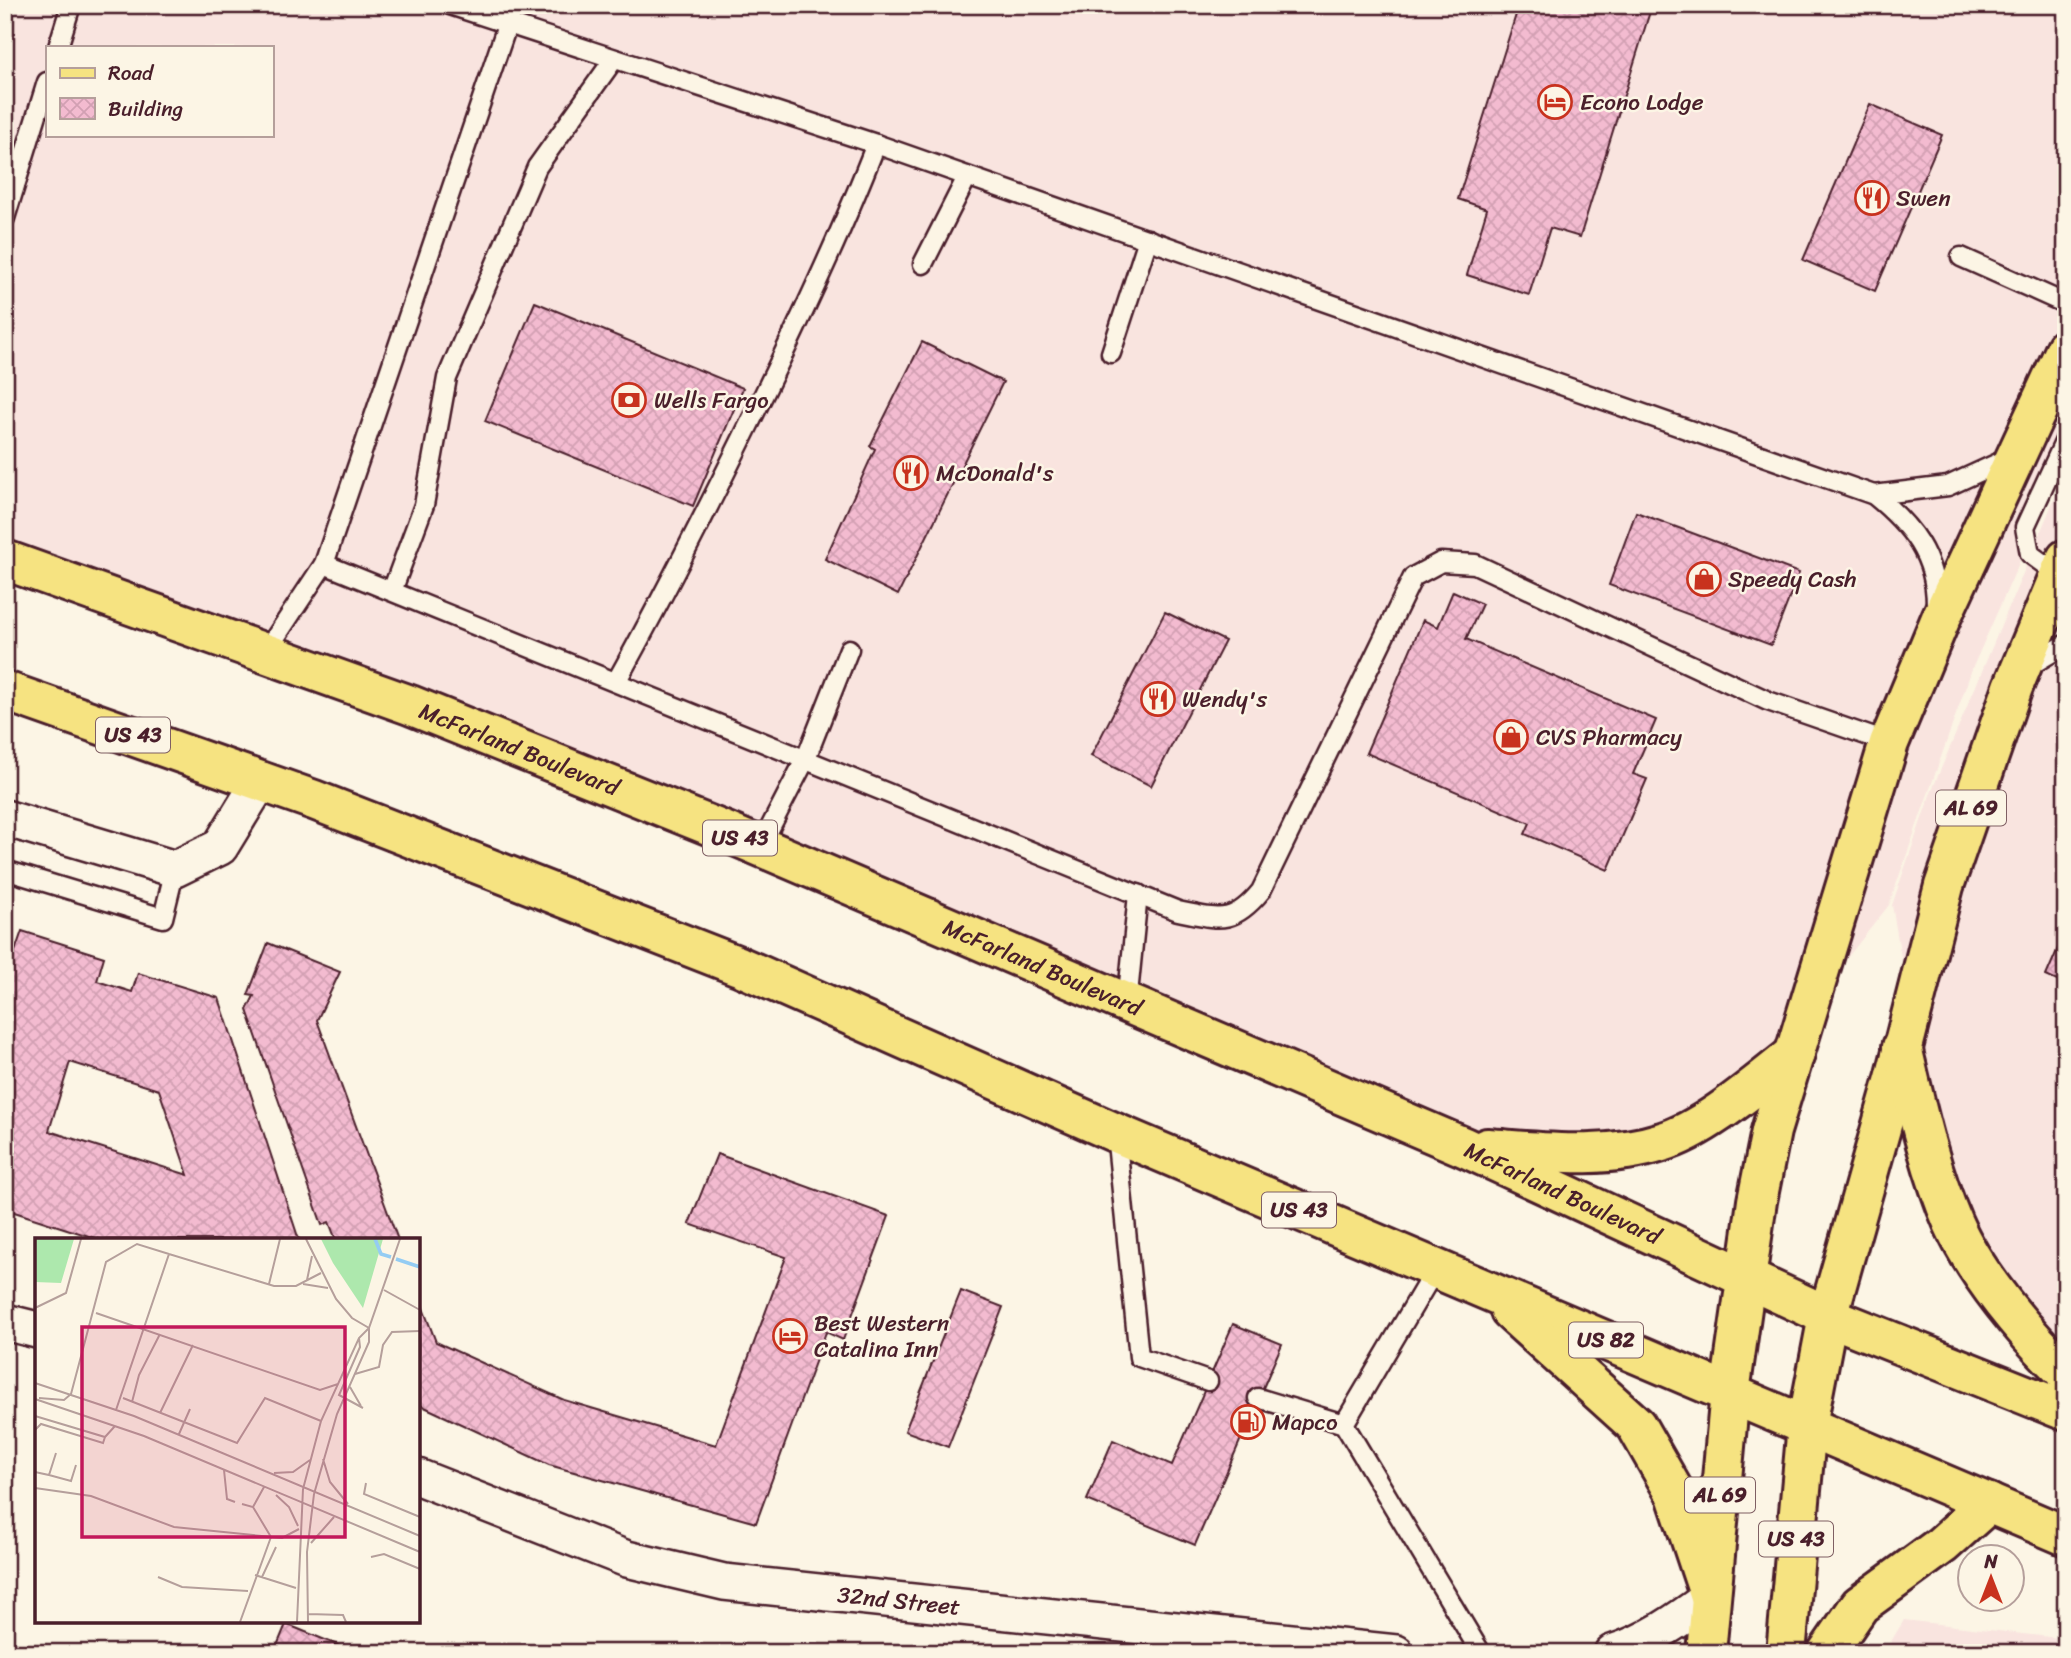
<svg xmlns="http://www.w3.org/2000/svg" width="2071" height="1658" viewBox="0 0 2071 1658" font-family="Sriracha,sans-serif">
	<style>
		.built { fill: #f9e4df; fill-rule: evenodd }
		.building { fill: url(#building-cross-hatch); stroke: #4a1f2b; stroke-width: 2; fill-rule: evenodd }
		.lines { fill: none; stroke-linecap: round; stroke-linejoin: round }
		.lane-casing { stroke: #4a1f2b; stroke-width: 23 }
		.street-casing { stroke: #4a1f2b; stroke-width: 40 }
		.primary-casing { stroke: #4a1f2b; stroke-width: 44 }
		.highway-casing { stroke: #4a1f2b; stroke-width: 44 }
		.lane { stroke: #fcf5e5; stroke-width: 18 }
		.street { stroke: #fcf5e5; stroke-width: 35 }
		.primary { stroke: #f6e381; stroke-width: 38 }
		.highway { stroke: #f6e381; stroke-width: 38 }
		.labels { text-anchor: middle; stroke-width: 5; stroke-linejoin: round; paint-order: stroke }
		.shield { fill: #fcf5e5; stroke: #7f5f63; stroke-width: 2 }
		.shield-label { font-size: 21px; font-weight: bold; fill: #4a1f2b }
		.poi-label { font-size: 23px; fill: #4a1f2b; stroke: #fcf5e5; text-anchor: start }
		.street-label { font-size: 23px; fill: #4a1f2b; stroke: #fcf5e5 }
		.inset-river { fill: none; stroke: #94ccf3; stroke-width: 3.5 }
		.inset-road { fill: none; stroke: #b59f9b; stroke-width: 2 }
		.view { fill: #c2185b; fill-opacity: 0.15; stroke: #c2185b; stroke-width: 3.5 }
		.inset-edge { fill: none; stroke: #4a1f2b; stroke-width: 3.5 }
	</style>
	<defs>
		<pattern id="building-cross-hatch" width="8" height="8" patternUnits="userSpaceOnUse" patternTransform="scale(1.75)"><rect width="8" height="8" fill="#f3bbd0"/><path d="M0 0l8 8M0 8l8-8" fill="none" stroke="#d2a0b3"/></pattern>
	</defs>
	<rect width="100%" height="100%" fill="#fcf5e5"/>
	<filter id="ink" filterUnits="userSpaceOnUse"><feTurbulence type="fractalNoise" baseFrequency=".0143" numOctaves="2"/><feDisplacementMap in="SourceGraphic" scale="14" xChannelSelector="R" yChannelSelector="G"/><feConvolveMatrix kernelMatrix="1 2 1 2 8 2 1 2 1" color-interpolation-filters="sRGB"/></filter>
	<g filter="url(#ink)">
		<g class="built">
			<path d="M5,5H2066V457L1972,669L1889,905L1752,1078L1637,1143L1419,1129L5,560ZM47,47H271V135H47Z"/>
			<polygon points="2066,471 2066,1338 2041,1328 1976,1247 1927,1108 1892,905 1930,795"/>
			<polygon points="1904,1620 2066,1639 2066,1653 1884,1653"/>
		</g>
		<g class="building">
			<polygon points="1519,5 1652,5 1580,237 1550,228 1529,295 1467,275 1487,209 1458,199"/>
			<polygon points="1870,104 1942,135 1875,291 1803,260"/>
			<polygon points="535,302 743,388 693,506 485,421"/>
			<polygon points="922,342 1003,382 898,595 825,559 875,449 870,446"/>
			<polygon points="1636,512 1799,573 1771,645 1609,585"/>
			<polygon points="1453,591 1482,604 1466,639 1656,720 1633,774 1647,779 1608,870 1525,834 1530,823 1366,753 1423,620 1438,627"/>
			<polygon points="1165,612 1225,641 1151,786 1091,756"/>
			<polygon points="2066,930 2066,985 2046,976"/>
			<path d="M22,931L104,957L97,981L132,992L138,973L219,998L299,1240H101L5,1209V952L14,954ZM70,1062L159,1090L188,1175L49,1131Z"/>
			<polygon points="268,943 340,972 317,1020 398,1240 336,1240 329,1222 322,1225 247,1010 254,996 248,995"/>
			<polygon points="717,1154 889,1216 843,1340 826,1332 756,1523 549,1465 418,1404 418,1295 436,1342 564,1400 716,1445 786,1257 689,1224"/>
			<polygon points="961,1291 1003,1307 948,1447 905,1431"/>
			<polygon points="1233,1324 1282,1344 1195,1545 1087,1500 1113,1440 1172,1465"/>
			<polygon points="286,1624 357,1653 274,1653"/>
		</g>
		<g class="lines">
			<g class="lane-casing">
				<g id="lane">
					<path d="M450,5L876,144L1874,495C1911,525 1936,556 1936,605"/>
					<polyline points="58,47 71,5"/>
					<polyline points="5,218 47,82"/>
					<polyline points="1961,257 2066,304"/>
					<polyline points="923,264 967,177"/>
					<polyline points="1111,353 1148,239"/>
					<polyline points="1874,495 1948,486 2007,459"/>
					<path d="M324,564L1178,911C1219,919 1232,926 1261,891L1413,577L1441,562L1475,564L1768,701L1889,743"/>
					<polyline points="2063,578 2030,554 2025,527 2066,438"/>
					<polyline points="392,591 424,505 447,378 537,167 614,59"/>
					<polyline points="265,653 324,564 514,5"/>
					<polyline points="2026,668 2066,644"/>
					<path d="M616,682C669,587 717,490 765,392C805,310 843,229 876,144"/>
					<polyline points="760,847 806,758 849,649"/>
					<polyline points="5,870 163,918 175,869"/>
					<polyline points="1127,1004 1138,894"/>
					<polyline points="1116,1133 1139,1357 1208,1381"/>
					<polyline points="1258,1398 1344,1424 1481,1653"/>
					<polyline points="1344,1424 1436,1268"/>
				</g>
			</g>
			<g class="street-casing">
				<g id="street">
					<polyline points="5,818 175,869 220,847 261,780"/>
					<polyline points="5,1322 37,1330"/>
					<path id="s1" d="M418,1477L627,1559L724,1582L1396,1653"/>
					<path d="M1612,1653C1649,1641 1679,1620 1710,1597"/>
				</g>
			</g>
			<g class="primary-casing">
				<g id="primary">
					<polyline points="1746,1280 1757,1201 1771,1131 1889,743 1941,618 2066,348"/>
					<polyline points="1828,1316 1896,1075 1944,886 2013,687 2066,559"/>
				</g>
			</g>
			<g class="highway-casing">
				<g id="highway">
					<path id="s2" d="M5,560L410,705L726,832L1464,1147L1828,1316L2066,1411"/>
					<polyline points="5,691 314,800 739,966 1116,1133 2066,1536"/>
					<path d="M1902,1047C1916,1106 1929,1167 1953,1223C1976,1275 2025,1333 2066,1373"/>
					<path d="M1487,1148C1544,1152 1606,1160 1662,1142C1706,1129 1759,1082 1795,1054"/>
					<polyline points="1510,1311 1636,1425 1676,1495 1710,1597"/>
					<polyline points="1706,1653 1730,1392 1746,1280"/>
					<polyline points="1786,1653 1807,1425 1828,1316"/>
					<polyline points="1827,1653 1860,1605 1942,1545 1989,1503"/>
				</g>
			</g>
			<use href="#lane" class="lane"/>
			<use href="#street" class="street"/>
			<use href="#primary" class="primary"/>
			<use href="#highway" class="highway"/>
		</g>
	</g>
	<defs>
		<g id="hotel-ring" transform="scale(1.75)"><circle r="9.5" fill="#fcf5e5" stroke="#c8321e" stroke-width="1.5"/><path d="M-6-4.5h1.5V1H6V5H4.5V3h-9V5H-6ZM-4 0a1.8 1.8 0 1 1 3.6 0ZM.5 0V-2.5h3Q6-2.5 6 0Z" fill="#c8321e"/></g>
		<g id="restaurant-ring" transform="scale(1.75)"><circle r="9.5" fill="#fcf5e5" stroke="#c8321e" stroke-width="1.5"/><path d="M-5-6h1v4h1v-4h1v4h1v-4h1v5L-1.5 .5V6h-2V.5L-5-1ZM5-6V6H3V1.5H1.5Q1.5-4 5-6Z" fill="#c8321e"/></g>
		<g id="bank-ring" transform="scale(1.75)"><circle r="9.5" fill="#fcf5e5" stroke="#c8321e" stroke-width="1.5"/><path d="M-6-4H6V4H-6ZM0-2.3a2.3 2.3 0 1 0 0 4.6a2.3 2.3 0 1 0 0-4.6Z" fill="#c8321e"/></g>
		<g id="shop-ring" transform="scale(1.75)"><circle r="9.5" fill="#fcf5e5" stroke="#c8321e" stroke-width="1.5"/><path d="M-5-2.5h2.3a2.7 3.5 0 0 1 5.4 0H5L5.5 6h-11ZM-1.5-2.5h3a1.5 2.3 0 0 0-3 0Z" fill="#c8321e"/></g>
		<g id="fuel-ring" transform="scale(1.75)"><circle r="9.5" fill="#fcf5e5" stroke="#c8321e" stroke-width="1.5"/><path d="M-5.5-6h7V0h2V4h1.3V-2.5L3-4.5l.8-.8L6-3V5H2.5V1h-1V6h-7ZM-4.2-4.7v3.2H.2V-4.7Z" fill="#c8321e"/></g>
	</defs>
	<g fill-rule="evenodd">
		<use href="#hotel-ring" x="1555" y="102"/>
		<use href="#restaurant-ring" x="1872" y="198"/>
		<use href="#bank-ring" x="629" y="400"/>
		<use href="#restaurant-ring" x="911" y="473"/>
		<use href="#shop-ring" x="1704" y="579"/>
		<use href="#restaurant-ring" x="1158" y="699"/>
		<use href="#shop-ring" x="1511" y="737"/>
		<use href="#hotel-ring" x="790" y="1336"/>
		<use href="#fuel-ring" x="1248" y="1422"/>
	</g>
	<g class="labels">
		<g class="shield">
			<rect x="96" y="717.5" width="74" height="35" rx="5"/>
			<rect x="1936" y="790.5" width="70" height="35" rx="5"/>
			<rect x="703" y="820.5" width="74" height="35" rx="5"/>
			<rect x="1262" y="1192.5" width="74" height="35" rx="5"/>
			<rect x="1569" y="1322.5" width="74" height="35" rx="5"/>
			<rect x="1685" y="1477.5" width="70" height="35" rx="5"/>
			<rect x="1759" y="1521.5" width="74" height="35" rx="5"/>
		</g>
		<g class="shield-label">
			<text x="133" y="742">US 43</text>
			<text x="1971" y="815">AL 69</text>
			<text x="740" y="845">US 43</text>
			<text x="1299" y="1217">US 43</text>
			<text x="1606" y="1347">US 82</text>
			<text x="1720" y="1502">AL 69</text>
			<text x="1796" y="1546">US 43</text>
		</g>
		<g class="poi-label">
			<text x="1580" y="110">Econo Lodge</text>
			<text x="1896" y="206">Swen</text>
			<text x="654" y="408">Wells Fargo</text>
			<text x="936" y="481">McDonald's</text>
			<text x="1728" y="587">Speedy Cash</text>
			<text x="1182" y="707">Wendy's</text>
			<text x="1536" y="745">CVS Pharmacy</text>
			<text x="814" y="1331">Best Western<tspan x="814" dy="26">Catalina Inn</tspan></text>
			<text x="1272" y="1430">Mapco</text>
		</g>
		<g class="street-label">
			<text dy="8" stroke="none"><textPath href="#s2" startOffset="548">McFarland Boulevard</textPath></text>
			<text dy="8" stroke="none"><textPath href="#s2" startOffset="1115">McFarland Boulevard</textPath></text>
			<text dy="8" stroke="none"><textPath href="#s2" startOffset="1682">McFarland Boulevard</textPath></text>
			<text dy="8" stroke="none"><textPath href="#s1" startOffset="500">32nd Street</textPath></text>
		</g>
	</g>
	<g transform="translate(35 1238)">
		<rect width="385" height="385" fill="#fcf5e5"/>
		<path d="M0,1H39L26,45L0,44ZM286,1H348L328,70L298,25Z" fill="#ade8ad"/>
		<path class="inset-river" d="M340,1L346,16L356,19M361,21L385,29"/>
		<path class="inset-road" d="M271,1L301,61L317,80L334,90M272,42L277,18M234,46L245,1M268,46L293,50M349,52L385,72M0,70L31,55L46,1M61,75L285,152L303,146M324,100L325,109L304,157L328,170M320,136L344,129L348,107L357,94L385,93M0,145L99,178L385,298M315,149L326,168M36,156L71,24L102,6L134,16M4,160L29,162L36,156M88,160L202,205L230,160L286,183M0,161L109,198L385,314M97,164L104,137L125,96M81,172L134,16L239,48H261L286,35M125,175L158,107M0,178L70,199L80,188M0,192L6,186L68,205L70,199M144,196L155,171M288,221L295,244L313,266M189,232L192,261L200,264M0,234L14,237L21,215M239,235L258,234L275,222M14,237L36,243L41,227M331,245L329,256L385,279M0,250L56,258L139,289L247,300L264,291M268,251L286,183L324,100L334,90M279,256L302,176L334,104V90L365,1M241,257L254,269L263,288M207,266L218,269L236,299M218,269L229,249M276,305L299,279M336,319L349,316L385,331M220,337L261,350M123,339L147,349L213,353M227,339L241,309M273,376L308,377L311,384M205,384L236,299M262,384L268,251M273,384L272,314L279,256"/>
		<path class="view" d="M47,89H310V299H47Z"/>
		<rect width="385" height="385" class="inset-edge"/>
	</g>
	<rect width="2071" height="1658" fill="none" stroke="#fcf5e5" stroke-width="28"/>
	<rect x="14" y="14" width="2043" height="1630" fill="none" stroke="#4a1f2b" stroke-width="2.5" filter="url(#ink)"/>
	<rect x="46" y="46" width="228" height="91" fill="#fcf5e5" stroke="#b59f9b" stroke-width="2"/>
	<rect x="60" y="68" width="35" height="10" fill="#f6e381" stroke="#b59f9b" stroke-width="2"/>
	<text x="108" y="80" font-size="21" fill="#4a1f2b">Road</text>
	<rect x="60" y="98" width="35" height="21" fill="url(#building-cross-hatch)" stroke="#b59f9b" stroke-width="2"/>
	<text x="108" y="116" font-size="21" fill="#4a1f2b">Building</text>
	<g transform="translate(1991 1578)"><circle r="33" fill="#fcf5e5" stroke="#b59f9b" stroke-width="2"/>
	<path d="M0-5L12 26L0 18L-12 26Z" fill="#c8321e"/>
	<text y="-10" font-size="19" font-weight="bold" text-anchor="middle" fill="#4a1f2b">N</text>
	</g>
</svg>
